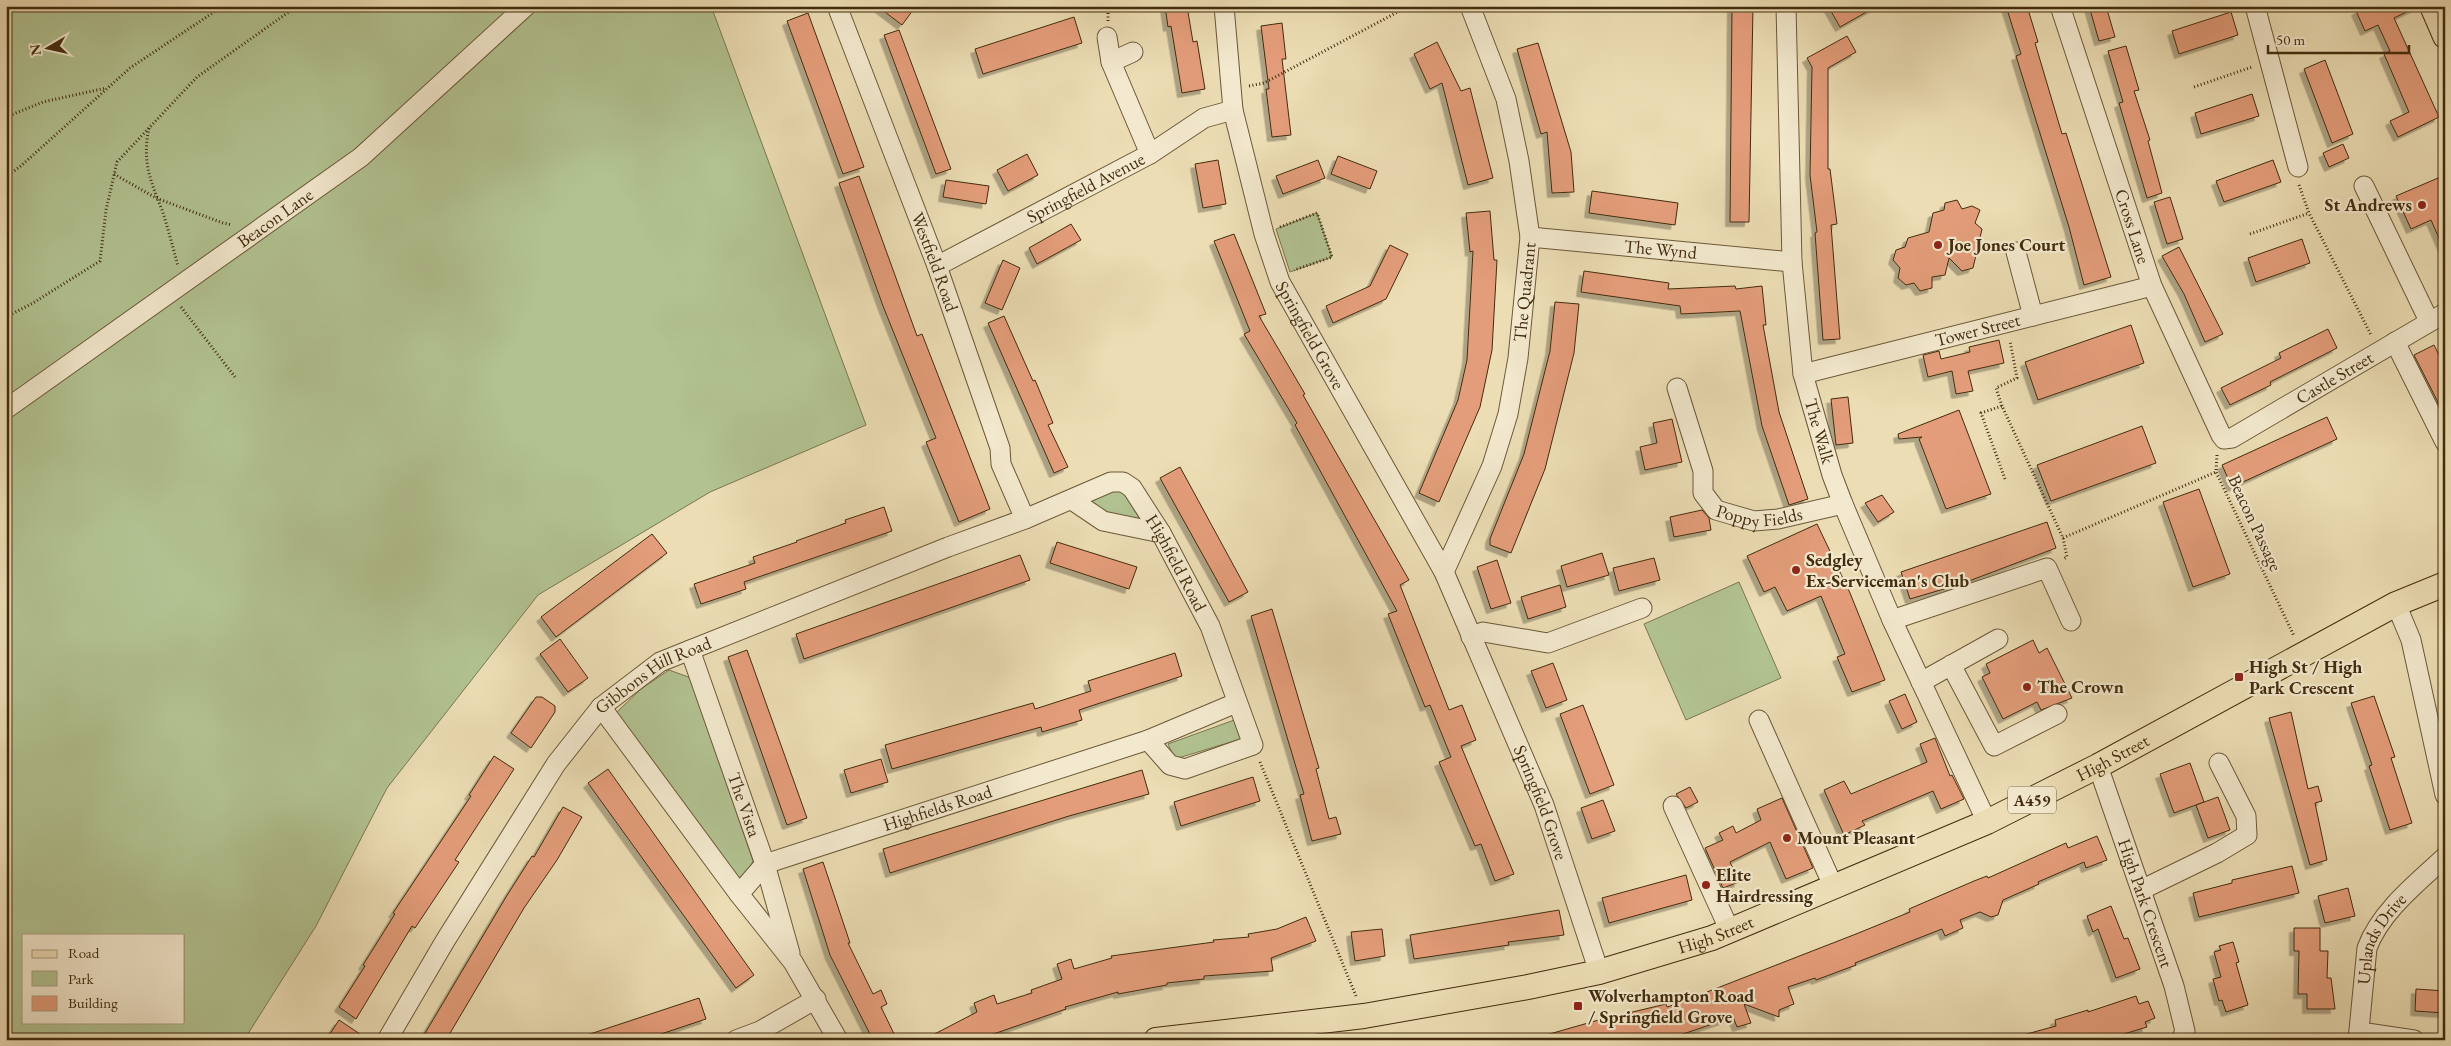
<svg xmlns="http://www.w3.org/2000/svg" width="2451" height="1046" viewBox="0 0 2451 1046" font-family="'EB Garamond',serif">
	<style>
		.green { fill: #b2c291; stroke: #7a7750; fill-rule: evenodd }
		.building { fill: #e49d7a; stroke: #422c0e; filter: url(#shadow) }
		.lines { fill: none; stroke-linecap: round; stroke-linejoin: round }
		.minor-casing { stroke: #6c5838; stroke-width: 21 }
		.major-casing { stroke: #422c0e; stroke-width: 26 }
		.path { stroke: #422c0e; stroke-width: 3; stroke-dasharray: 1 2.5; stroke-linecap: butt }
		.minor { stroke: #f3e9ce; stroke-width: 19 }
		.major { stroke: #ecddb4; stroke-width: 24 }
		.poi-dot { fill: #8f2418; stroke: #f3e9ce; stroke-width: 2 }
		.labels { text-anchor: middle; stroke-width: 4.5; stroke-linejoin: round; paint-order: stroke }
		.shield { fill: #f3e9ce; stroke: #776548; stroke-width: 1 }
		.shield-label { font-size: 16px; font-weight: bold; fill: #422c0e }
		.street-label { font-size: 18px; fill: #422c0e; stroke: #f3e9ce }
		.poi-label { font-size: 18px; font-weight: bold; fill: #422c0e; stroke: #f3e9ce; text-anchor: start }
	</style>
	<defs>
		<filter id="shadow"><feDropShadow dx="-4.5" dy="4.5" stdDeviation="0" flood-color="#0004"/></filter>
	</defs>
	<rect width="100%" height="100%" fill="#ecddb4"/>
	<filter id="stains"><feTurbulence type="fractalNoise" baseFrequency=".004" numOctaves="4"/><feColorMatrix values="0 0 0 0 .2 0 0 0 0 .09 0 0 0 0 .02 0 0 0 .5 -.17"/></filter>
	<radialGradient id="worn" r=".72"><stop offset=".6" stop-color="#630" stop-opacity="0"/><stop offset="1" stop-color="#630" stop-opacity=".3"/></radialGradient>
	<g class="green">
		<path d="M6,6H711L866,425L710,492L538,595L387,788L316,926L244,1040H6ZM24,935H184V1022H24Z"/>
		<polygon points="1317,213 1332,257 1290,272 1276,229"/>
		<polygon points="1114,487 1123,492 1143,524 1110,518 1087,500"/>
		<polygon points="1739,582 1781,678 1686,720 1644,624"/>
		<polygon points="669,670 691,678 753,861 748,873 737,882 617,712 641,689"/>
		<polygon points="1237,719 1244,738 1175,759 1168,744"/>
	</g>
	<g class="building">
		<polygon points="877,6 916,6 902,25"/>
		<polygon points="1165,6 1187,6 1193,42 1197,41 1205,89 1182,93 1171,26 1168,27"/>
		<polygon points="1732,6 1753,6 1749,222 1730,222"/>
		<polygon points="1828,6 1877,6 1840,27"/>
		<polygon points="2006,6 2027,6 2038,42 2035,43 2062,134 2066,133 2111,277 2084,285 2069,227 2016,56 2021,54"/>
		<polygon points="2089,6 2106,6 2115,37 2099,41"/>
		<polygon points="2366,6 2419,6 2394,18 2439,117 2398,137 2390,121 2409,112 2384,54 2390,51 2378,25 2365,31 2356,11"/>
		<polygon points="2231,12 2238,35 2179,54 2172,31"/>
		<polygon points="808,13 864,167 843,174 787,21"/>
		<polygon points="1074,17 1082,43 983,74 975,49"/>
		<polygon points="1282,23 1286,59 1282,59 1291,135 1272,137 1266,89 1269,89 1261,26"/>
		<polygon points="899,30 951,169 936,174 884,35"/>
		<polygon points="1847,36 1856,52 1828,68 1828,169 1830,169 1837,224 1831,225 1840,339 1823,340 1815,233 1817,232 1810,175 1812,67 1807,58"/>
		<polygon points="1437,42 1461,91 1470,88 1493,178 1468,185 1442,83 1430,89 1414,54"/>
		<polygon points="1538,43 1571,152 1574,192 1552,193 1547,132 1541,134 1517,49"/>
		<polygon points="2126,46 2139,90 2134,91 2150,140 2148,141 2162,193 2147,198 2119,103 2123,102 2108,51"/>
		<polygon points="2325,60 2353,134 2332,143 2304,69"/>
		<polygon points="2252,94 2259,116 2201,134 2195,113"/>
		<polygon points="2343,144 2349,158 2329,167 2323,153"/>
		<polygon points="1027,154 1038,175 1008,191 997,170"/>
		<polygon points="1338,156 1377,171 1370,189 1331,174"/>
		<polygon points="1218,160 1226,204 1203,208 1195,164"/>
		<polygon points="1318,160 1325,178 1283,194 1276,176"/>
		<polygon points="2273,160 2281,182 2224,202 2216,181"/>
		<polygon points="2445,175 2445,252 2431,220 2411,229 2396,196"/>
		<polygon points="859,176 917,336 922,334 990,509 959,522 926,442 936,438 883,306 839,183"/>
		<polygon points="946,180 989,186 986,204 943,197"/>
		<polygon points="1592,191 1678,203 1675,225 1589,213"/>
		<polygon points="2170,197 2183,239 2167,244 2154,202"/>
		<polygon points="1957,200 1962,209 1972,206 1980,210 1975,223 1982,229 1973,268 1962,271 1949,258 1945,275 1932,277 1932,288 1920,291 1914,283 1906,285 1898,278 1900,268 1893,260 1896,250 1905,247 1908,238 1929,232 1933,213 1944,210 1945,203"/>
		<polygon points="1490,211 1494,260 1497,260 1492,350 1480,407 1439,502 1419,493 1458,400 1467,360 1473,251 1470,252 1466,213"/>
		<polygon points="1071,224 1081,240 1037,264 1029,248"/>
		<polygon points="1234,234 1266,314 1259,316 1305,394 1303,395 1409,580 1400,585 1449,710 1462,705 1476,740 1461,746 1514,874 1495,881 1481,844 1475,846 1439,762 1451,757 1430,705 1425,707 1388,614 1397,611 1295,425 1297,423 1244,334 1250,331 1214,241"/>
		<polygon points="2302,239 2310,263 2256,282 2248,258"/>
		<polygon points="1390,245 1408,254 1386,299 1333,323 1326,306 1370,286"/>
		<polygon points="2179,247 2223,334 2205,342 2184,294 2162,256"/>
		<polygon points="1003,260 1020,268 1002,310 985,303"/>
		<polygon points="1584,271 1669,283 1668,289 1735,286 1736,289 1762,286 1766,325 1763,325 1779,412 1808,499 1789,505 1762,426 1740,311 1681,314 1680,306 1581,292"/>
		<polygon points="1555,302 1579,304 1574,353 1545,469 1511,553 1490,545 1490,539 1524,454 1550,351"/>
		<polygon points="1004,316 1033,381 1035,380 1053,423 1048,425 1068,467 1054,473 988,323"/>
		<polygon points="2131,325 2144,363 2038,400 2025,362"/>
		<polygon points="2328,329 2337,348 2270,382 2271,385 2230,405 2221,388 2281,358 2279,353"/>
		<polygon points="1999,340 2004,363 1968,371 1973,391 1956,394 1952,371 1928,377 1923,355 1939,351 1941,359 1970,352 1969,347"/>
		<polygon points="2434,345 2445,367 2445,416 2414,355"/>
		<polygon points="1848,397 1853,443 1836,445 1831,399"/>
		<polygon points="1959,410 1991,494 1946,509 1919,439 1922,437 1899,439 1898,434"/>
		<polygon points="2327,417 2337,439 2232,487 2222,465"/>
		<polygon points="1672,419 1682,462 1645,470 1640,447 1657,443 1653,423"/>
		<polygon points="2142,426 2156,463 2051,501 2037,465"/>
		<polygon points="1180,467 1248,592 1229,602 1160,478"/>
		<polygon points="2199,489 2230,574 2193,587 2163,502"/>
		<polygon points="1882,495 1894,512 1878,522 1865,503"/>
		<polygon points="884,507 892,531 744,582 746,589 701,604 694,584 755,563 753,557 797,542 796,541 846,523 845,520"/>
		<polygon points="1702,510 1709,518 1711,530 1674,537 1670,517"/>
		<polygon points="2047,522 2056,548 1961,584 1910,599 1901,572"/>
		<polygon points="1817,524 1850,593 1885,680 1852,692 1837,657 1845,654 1821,596 1787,611 1775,587 1764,592 1747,556"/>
		<polygon points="652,534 667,553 556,637 541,617"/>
		<polygon points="1057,542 1137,567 1129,589 1050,563"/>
		<polygon points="1602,553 1609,575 1567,587 1561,566"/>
		<polygon points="1020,555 1030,580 804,659 796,634"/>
		<polygon points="1654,558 1660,580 1619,591 1613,568"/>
		<polygon points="1497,560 1511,603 1491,609 1477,567"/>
		<polygon points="1560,585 1566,607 1528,619 1521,597"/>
		<polygon points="1272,609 1319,768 1316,769 1329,819 1336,817 1341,834 1312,841 1300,795 1304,794 1251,616"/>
		<polygon points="560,639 588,678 568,692 540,654"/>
		<polygon points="2033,640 2039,653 2047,648 2072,698 2041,710 2037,702 2003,719 1982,677 1990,673 1986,664"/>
		<polygon points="747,650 807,818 787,825 728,657"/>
		<polygon points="1175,653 1182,676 1079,710 1082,720 1042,732 1041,727 892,769 885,745 1033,703 1035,709 1091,691 1088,681"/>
		<polygon points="1553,663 1567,700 1546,708 1531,671"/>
		<polygon points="1905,694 1917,722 1902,729 1889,701"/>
		<polygon points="2374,696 2395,757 2391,758 2412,823 2390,830 2369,766 2372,765 2351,703"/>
		<polygon points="536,697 542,697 555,706 555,712 531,748 511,733"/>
		<polygon points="1583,705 1614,785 1590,794 1560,714"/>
		<polygon points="2291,712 2308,789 2318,786 2322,801 2315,803 2327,860 2310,865 2269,718"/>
		<polygon points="1935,738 1950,776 1952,775 1964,799 1941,809 1933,791 1862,821 1865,825 1844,835 1824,790 1844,781 1851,794 1927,762 1920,744"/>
		<polygon points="494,756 514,769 455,860 459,862 415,928 412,926 356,1019 339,1007 365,966 363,965 395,914 393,913 471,796 469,795"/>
		<polygon points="881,759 888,782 851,793 844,770"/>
		<polygon points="2190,763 2204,802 2174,813 2160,774"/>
		<polygon points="608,769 754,975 736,988 588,783"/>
		<polygon points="1142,770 1149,794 1069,816 890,873 883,849"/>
		<polygon points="1253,777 1260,801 1181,826 1174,802"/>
		<polygon points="1690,787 1698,802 1686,808 1676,794"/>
		<polygon points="2218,797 2230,830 2208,838 2196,805"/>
		<polygon points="1782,798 1813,868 1786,879 1770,842 1730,862 1739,882 1723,888 1705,848 1723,840 1719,833 1733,826 1736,833 1761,820 1757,809"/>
		<polygon points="1603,800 1615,831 1592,839 1581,808"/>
		<polygon points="563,807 582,817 557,860 524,908 446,1040 421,1040 506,897 532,856 534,857"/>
		<polygon points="2097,836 2107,860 2086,868 2084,862 2038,882 2039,884 2003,900 1998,915 1991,917 1980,912 1960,920 1963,928 1945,936 1942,929 1855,963 1856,965 1816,980 1815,978 1788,987 1794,1004 1779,1010 1779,1017 1744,1004 1751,1023 1737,1027 1733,1017 1683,1034 1655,1040 1648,1040 1647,1036 1632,1040 1547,1040 1546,1035 1595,1021 1666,1004 1667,1007 1708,994 1707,992 1856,934 1910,912 1909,909 1974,881 1987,876 1988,878 2066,843 2068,848"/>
		<polygon points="823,862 850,943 848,943 873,994 881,990 887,1004 881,1007 897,1040 873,1040 830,955 803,869"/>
		<polygon points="2292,866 2299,893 2199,917 2193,893 2232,883 2232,880"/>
		<polygon points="1686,875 1692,900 1609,923 1602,898"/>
		<polygon points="2348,888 2355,916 2325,923 2318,896"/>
		<polygon points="2111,906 2124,939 2128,938 2140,969 2116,978 2098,929 2093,932 2087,916"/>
		<polygon points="1559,910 1564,935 1508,942 1509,945 1414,959 1410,935"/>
		<polygon points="1306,917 1316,941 1271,958 1273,971 1204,976 1204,979 1167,983 1167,985 1118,994 1118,992 1065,1007 1066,1009 976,1040 923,1040 977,1012 974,1003 994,995 997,1004 1032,993 1031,990 1062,979 1057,964 1071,959 1074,969 1112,958 1111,956 1214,942 1213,940 1249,937 1248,934 1277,929"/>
		<polygon points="2294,928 2320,928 2320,951 2328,951 2327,978 2331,978 2335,1009 2307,1009 2307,994 2298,994 2299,951 2294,951"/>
		<polygon points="1382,929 1385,956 1355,961 1351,932"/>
		<polygon points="2233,942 2239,962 2236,963 2248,1005 2226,1012 2222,1000 2219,1001 2213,979 2221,977 2214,952 2221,950 2219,946"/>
		<polygon points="2416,989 2445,991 2445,1013 2415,1011"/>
		<polygon points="2136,996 2139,1004 2148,1001 2155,1018 2145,1022 2147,1027 2104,1040 2024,1040 2023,1035 2056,1026 2055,1020 2088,1010 2088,1012"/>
		<polygon points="699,998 706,1019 643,1040 581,1040 581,1037"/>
		<polygon points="339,1020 369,1040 326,1040"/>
	</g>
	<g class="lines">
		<g class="minor-casing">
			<g id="minor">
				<path id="s1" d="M837,6L937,266L1000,448L1001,464L1025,519"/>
				<path id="s2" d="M1224,6L1233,110L1264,234L1280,282L1444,572L1544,805L1599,972"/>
				<path id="s3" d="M1786,6L1792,262L1803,374L1832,475L1843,504L1892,620L1987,822"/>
				<path id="s4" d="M2060,6L2152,286L2221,435L2224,439L2232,438L2445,313"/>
				<polyline points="2255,6 2298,167"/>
				<polyline points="1107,37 1111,62 1150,154"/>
				<polyline points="1111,62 1133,52"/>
				<polyline points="2364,186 2429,321"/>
				<path id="s5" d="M1530,237L1792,262"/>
				<polyline points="2016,252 2033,316"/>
				<path id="s6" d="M937,266L1150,154L1204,118L1233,110"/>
				<polyline points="2395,342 2445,442"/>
				<path id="s7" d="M1803,374L2152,286"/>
				<path id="s8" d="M1677,388L1703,471V493L1716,510L1754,521L1778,519L1843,504"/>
				<path id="s9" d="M6,409L361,157L526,6"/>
				<polyline points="1072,500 1103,521 1161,533"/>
				<path id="s10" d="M1444,572L1492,466L1508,414L1518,358L1530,237L1519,161L1506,99L1470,6"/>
				<polyline points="2396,604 2411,640 2445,795"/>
				<polyline points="1892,620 2047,568 2071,621"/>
				<polyline points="1471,637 1483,632 1548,643 1642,608"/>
				<path id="s11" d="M690,650L765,864L790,953"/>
				<polyline points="1951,665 1994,746 2057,714"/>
				<polyline points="1921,682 1998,639"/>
				<polyline points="601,707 739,894 793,962 838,1040"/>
				<polyline points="1759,720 1834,888"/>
				<path id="s12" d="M2098,766L2174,986L2185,1031L2181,1040"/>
				<polyline points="1673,806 1730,931"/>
				<polyline points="2141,890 2217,853 2247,835 2246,816 2219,763"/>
				<path id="s13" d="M739,894L765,864L1148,740L1236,703"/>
				<polyline points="2360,1032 2414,1040"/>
				<path id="s14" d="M387,1040L445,941L556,764L601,707L660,662L948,547L1025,519L1111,482H1123L1132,488L1161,533L1210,626L1253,745L1185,769L1170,765L1148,740"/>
				<polyline points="736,1040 760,1031 816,999"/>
				<path id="s15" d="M2358,1040L2367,948C2381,911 2417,883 2445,857"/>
			</g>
		</g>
		<g class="major-casing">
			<g id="major">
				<polyline points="2432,6 2445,36"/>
				<path id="s16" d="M1156,1040L1364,1016L1528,987L1599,972L1712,938L1987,822L2098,766L2396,604L2445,584"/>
			</g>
		</g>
		<g class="path">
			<polyline points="1108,21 1108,6"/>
			<polyline points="1249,86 1264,83 1409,6"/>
			<polyline points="2194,87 2252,67"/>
			<polyline points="6,117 43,102 106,88"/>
			<path d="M149,128C142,161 150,180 162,210C168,228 173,248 178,266"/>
			<polyline points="114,174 156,198 223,223 232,225"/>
			<polyline points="6,177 22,165 130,68 223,6"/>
			<polyline points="2299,185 2309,213 2371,335"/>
			<polyline points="1280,227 1317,213 1332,257 1294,270"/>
			<polyline points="2250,234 2309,213"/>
			<polyline points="181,307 235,377"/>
			<polyline points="6,317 33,303 100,261 106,210 117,162 197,77 297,6"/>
			<polyline points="2002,406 1996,388 2017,378 2010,341"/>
			<polyline points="2217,455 2216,472 2294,636"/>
			<polyline points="2005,479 1981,413 2002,406 2063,538 2067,557 2063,559"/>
			<polyline points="2063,538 2216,472"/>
			<polyline points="1260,762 1356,996"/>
		</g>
		<use href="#minor" class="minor"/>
		<use href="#major" class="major"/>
	</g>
	<g class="poi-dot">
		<circle cx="2422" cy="205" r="5"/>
		<circle cx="1938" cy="245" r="5"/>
		<circle cx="1796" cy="570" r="5"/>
		<rect x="2234" y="672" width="10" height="10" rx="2.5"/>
		<circle cx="2027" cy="687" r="5"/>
		<circle cx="1787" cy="838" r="5"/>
		<circle cx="1706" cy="885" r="5"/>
		<rect x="1573" y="1001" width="10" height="10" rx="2.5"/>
	</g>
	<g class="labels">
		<rect class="shield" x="2008" y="786.5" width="48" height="27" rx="4"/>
		<g class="shield-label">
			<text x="2032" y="806">A459</text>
		</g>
		<g class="street-label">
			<text dy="6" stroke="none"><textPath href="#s6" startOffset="168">Springfield Avenue</textPath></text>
			<text dy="6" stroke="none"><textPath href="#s9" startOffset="330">Beacon Lane</textPath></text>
			<text dy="6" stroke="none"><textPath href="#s4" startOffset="232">Cross Lane</textPath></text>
			<text dy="6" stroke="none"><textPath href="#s5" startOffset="131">The Wynd</textPath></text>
			<text dy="6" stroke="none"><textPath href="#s1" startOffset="274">Westfield Road</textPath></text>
			<text dy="6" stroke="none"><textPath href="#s10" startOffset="294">The Quadrant</textPath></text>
			<text dy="6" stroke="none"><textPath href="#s7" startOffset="180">Tower Street</textPath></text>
			<text dy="6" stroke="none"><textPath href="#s2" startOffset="344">Springfield Grove</textPath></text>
			<text dy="6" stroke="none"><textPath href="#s4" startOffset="591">Castle Street</textPath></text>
			<text dy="6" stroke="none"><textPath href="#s3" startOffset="428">The Walk</textPath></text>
			<text dy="6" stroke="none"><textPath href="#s8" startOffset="175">Poppy Fields</textPath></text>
			<text transform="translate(2255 523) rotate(65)" y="6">Beacon Passage</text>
			<text dy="6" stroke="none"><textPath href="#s14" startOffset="1066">Highfield Road</textPath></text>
			<text dy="6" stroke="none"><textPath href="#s14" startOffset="458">Gibbons Hill Road</textPath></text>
			<text dy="6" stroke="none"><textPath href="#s16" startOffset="1006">High Street</textPath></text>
			<text dy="6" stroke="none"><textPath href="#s2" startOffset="866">Springfield Grove</textPath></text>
			<text dy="6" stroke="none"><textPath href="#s11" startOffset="164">The Vista</textPath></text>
			<text dy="6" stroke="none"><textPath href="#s13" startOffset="221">Highfields Road</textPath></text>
			<text dy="6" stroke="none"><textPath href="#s12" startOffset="145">High Park Crescent</textPath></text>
			<text dy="6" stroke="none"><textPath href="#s16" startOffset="571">High Street</textPath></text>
			<text dy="6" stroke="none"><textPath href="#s15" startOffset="106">Uplands Drive</textPath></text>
		</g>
		<g class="poi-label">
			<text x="2412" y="211" text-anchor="end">St Andrews</text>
			<text x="1948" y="251">Joe Jones Court</text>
			<text x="1806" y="566">Sedgley<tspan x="1806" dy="21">Ex-Serviceman's Club</tspan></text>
			<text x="2249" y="673">High St / High<tspan x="2249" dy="21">Park Crescent</tspan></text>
			<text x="2037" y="693">The Crown</text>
			<text x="1797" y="844">Mount Pleasant</text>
			<text x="1716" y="881">Elite<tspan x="1716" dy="21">Hairdressing</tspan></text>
			<text x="1588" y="1002">Wolverhampton Road<tspan x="1588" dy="21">/ Springfield Grove</tspan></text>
		</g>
	</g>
	<rect width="2451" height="1046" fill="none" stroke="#ecddb4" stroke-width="25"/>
	<rect x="8" y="8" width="2436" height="1031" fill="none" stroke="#422c0e" stroke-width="2.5"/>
	<rect x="12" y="12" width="2426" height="1021" fill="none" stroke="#422c0e"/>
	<rect x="22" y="934" width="162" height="90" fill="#f3e9ce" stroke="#ac9d81"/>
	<rect x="32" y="950" width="25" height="8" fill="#ecddb4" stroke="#ac9d81"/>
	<text x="68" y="958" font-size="15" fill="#422c0e">Road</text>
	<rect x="32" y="971" width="25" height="15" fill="#b2c291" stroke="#ac9d81"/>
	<text x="68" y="984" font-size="15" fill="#422c0e">Park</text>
	<rect x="32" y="996" width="25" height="15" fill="#e49d7a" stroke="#ac9d81"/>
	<text x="68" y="1008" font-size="15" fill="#422c0e">Building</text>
	<g transform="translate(48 48) rotate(261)" stroke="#f3e9ce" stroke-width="4" paint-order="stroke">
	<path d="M0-4L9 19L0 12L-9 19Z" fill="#422c0e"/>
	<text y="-8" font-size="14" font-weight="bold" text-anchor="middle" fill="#422c0e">N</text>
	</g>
	<path d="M2268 45v8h141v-8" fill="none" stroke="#422c0e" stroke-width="2.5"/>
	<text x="2276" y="45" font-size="15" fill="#422c0e" stroke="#f3e9ce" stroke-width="4" paint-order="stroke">50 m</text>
	<rect width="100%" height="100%" filter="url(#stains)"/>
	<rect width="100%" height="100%" fill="url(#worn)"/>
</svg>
